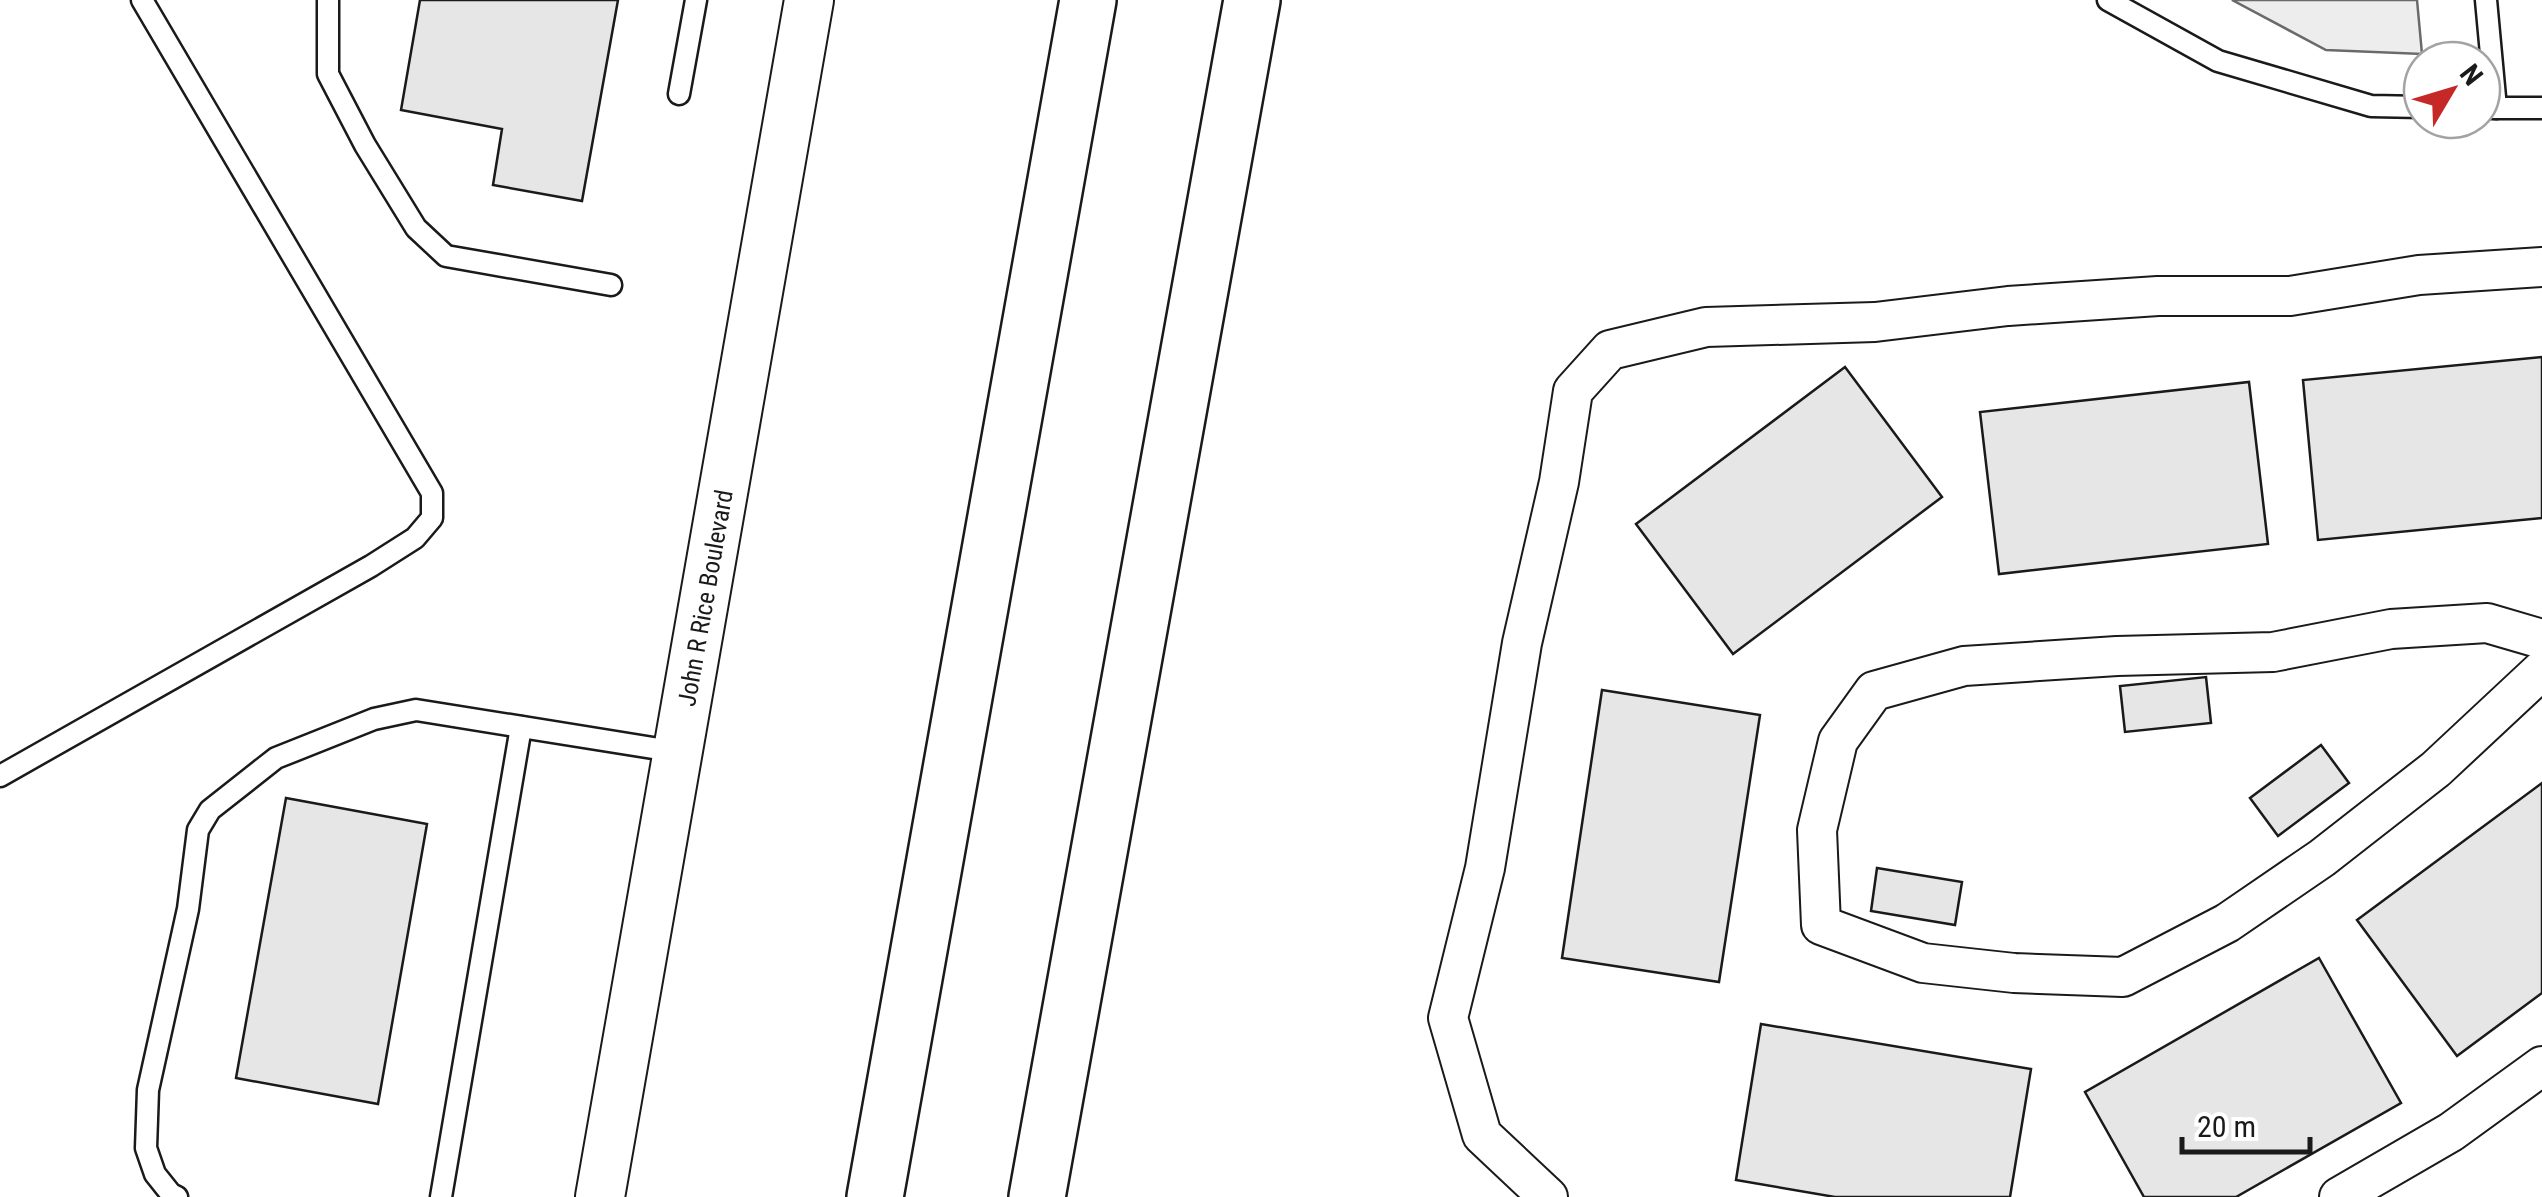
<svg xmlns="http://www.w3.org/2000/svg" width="2542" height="1197" viewBox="0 0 2542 1197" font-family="'Roboto Condensed',sans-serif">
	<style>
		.built { fill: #ededed; stroke: #6a6a6a; stroke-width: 2.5 }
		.building { fill: #e6e6e6; stroke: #1a1a1a; stroke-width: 2.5 }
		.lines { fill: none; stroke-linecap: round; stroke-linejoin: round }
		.service-casing { stroke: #1a1a1a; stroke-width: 25 }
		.minor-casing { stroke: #1a1a1a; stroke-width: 42 }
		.tertiary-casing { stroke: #1a1a1a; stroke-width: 52 }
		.motorway-casing { stroke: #1a1a1a; stroke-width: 60 }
		.service { stroke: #fff; stroke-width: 20 }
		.minor { stroke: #fff; stroke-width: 38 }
		.tertiary { stroke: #fff; stroke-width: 48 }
		.motorway { stroke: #fff; stroke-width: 55 }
		.labels { text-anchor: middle; stroke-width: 8; stroke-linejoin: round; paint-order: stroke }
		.street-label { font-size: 25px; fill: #1a1a1a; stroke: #fff }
	</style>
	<rect width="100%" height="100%" fill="#fff"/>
	<polygon class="built" points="2232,0 2417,0 2422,54 2326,50"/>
	<g class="building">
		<polygon points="420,0 618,0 582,201 493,185 502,129 401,110"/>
		<polygon points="2542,357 2542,518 2318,540 2303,380"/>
		<polygon points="1845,367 1942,497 1733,654 1636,524"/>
		<polygon points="2249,382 2268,544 1999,574 1980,412"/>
		<polygon points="2206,677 2211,723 2125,732 2120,686"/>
		<polygon points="1602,690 1760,715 1719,982 1562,958"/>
		<polygon points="2321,745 2349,783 2278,836 2250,798"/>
		<polygon points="2542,783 2542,993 2457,1056 2357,920"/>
		<polygon points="286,798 427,824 378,1104 236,1078"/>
		<polygon points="1877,868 1962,882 1955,925 1871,911"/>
		<polygon points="2319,958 2401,1103 2236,1197 2144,1197 2085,1092"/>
		<polygon points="1761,1024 2031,1069 2010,1197 1835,1197 1736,1180"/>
	</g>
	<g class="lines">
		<g class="service-casing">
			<g id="service">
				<polyline points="328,0 328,74 365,145 416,228 446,256 611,285"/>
				<polyline points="2108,0 2218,61 2371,106 2422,107"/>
				<polyline points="2486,0 2496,108"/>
				<polyline points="679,94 696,0"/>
				<polyline points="2484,108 2542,108"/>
				<polyline points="0,776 371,566 415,538 432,518 432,493 142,0"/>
				<polyline points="177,1197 171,1194 155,1174 146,1148 148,1090 188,909 198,830 210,810 276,758 374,719 416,710 678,752"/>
				<polyline points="441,1197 521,727"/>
			</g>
		</g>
		<g class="minor-casing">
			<g id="minor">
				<polyline points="2542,639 2487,623 2391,629 2273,652 2117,656 1964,666 1874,691 1838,741 1817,830 1821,925 1923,963 2014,973 2123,977 2227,923 2322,858 2436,769 2542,670"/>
				<polyline points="1548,1197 1482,1135 1448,1018 1485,868 1522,643 1559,482 1573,391 1610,350 1706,327 1875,322 2008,306 2158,296 2290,296 2419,275 2542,267"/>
				<polyline points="2339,1197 2451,1132 2542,1066"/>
			</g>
		</g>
		<g class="tertiary-casing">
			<polyline id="tertiary" points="600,1197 809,0"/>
		</g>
		<g class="motorway-casing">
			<g id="motorway">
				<polyline points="875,1197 1088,0"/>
				<polyline points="1037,1197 1252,0"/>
			</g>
		</g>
		<use href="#service" class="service"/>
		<use href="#minor" class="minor"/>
		<use href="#tertiary" class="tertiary"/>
		<use href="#motorway" class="motorway"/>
	</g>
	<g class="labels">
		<g class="street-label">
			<text transform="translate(705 598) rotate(-80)" y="9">John R Rice Boulevard</text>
		</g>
	</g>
	<g transform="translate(2452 90) rotate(52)"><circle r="48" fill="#ffffff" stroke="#a3a3a3" stroke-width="2.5"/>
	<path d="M0-8L18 38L0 25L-18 38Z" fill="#c62828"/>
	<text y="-15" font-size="28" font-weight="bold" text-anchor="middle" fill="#1a1a1a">N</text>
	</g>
	<path d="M2182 1137v15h128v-15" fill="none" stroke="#1a1a1a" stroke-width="5"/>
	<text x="2197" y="1137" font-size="30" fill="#1a1a1a" stroke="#ffffff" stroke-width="8" paint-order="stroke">20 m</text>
</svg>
